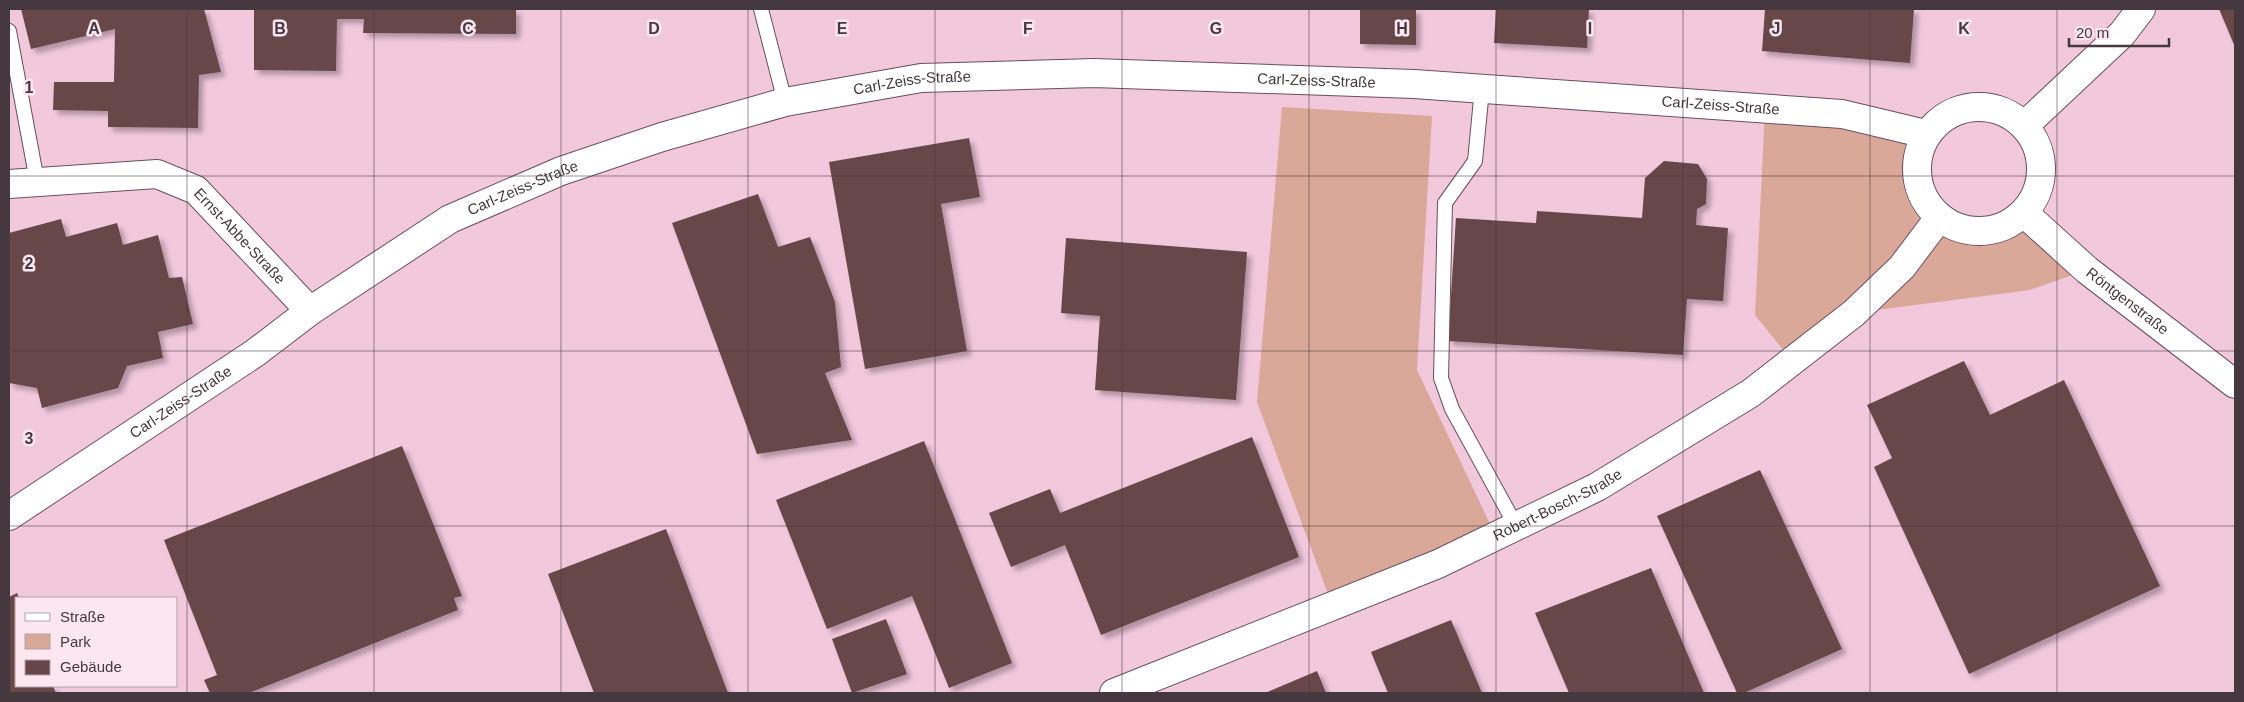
<svg xmlns="http://www.w3.org/2000/svg" width="2244" height="702" viewBox="0 0 2244 702" font-family="Arial,sans-serif">
	<style>
		.built { fill: #f2c8dd; fill-rule: evenodd }
		.green { fill: #daa898 }
		.building { fill: #674649; filter: url(#shadow) }
		.lines { fill: none; stroke-linecap: round; stroke-linejoin: round }
		.service-casing { stroke: #6b4e5d; stroke-width: 16 }
		.minor-casing { stroke: #6b4e5d; stroke-width: 30 }
		.tertiary-casing { stroke: #6b4e5d; stroke-width: 30 }
		.service { stroke: #fff; stroke-width: 14 }
		.minor { stroke: #fff; stroke-width: 28 }
		.tertiary { stroke: #fff; stroke-width: 28 }
		.grid { fill: none; stroke: #45383e; stroke-width: 1; stroke-opacity: 0.55 }
		.labels { text-anchor: middle; stroke-width: 5; stroke-linejoin: round; paint-order: stroke }
		.street-label { font-size: 15px; fill: #45383e; stroke: #fce7f1 }
		.grid-label { font-size: 16px; text-anchor: middle; font-weight: bold; fill: #45383e; stroke: #fce7f1; stroke-width: 5; stroke-linejoin: round; paint-order: stroke }
	</style>
	<defs>
		<filter id="shadow"><feDropShadow dx="4.5" dy="4.5" stdDeviation="2.5" flood-color="#0004"/></filter>
	</defs>
	<rect width="100%" height="100%" fill="#f8d5e6"/>
	<path class="built" d="M9,9H2235V693H9ZM16,598H176V686H16Z"/>
	<g class="green">
		<polygon points="1282,107 1432,116 1417,370 1491,526 1328,594 1257,402"/>
		<path d="M1765,109L1926,134C1920,148 1913,163 1916,178C1923,217 1964,241 2001,228C2009,225 2017,218 2024,213L2087,270L2030,290L1854,313L1792,361L1755,315Z"/>
	</g>
	<g class="building">
		<polygon points="21,9 204,9 221,72 199,75 198,128 108,127 108,111 53,110 54,82 114,82 115,29 31,49"/>
		<polygon points="254,9 516,9 516,34 363,33 364,19 337,19 336,71 254,70"/>
		<polygon points="1360,9 1416,9 1416,45 1360,44"/>
		<polygon points="1496,9 1589,9 1587,48 1494,43"/>
		<polygon points="1765,9 1914,9 1910,63 1762,51"/>
		<polygon points="2219,9 2235,9 2235,47"/>
		<polygon points="969,138 980,197 941,204 967,351 865,369 829,162"/>
		<polygon points="1664,161 1698,164 1707,179 1706,204 1697,209 1696,225 1728,228 1723,301 1687,299 1683,355 1448,341 1456,218 1536,223 1537,211 1642,218 1645,178"/>
		<polygon points="758,194 778,247 810,237 835,302 841,367 825,373 852,440 757,454 672,223"/>
		<polygon points="61,219 66,237 117,223 123,245 158,235 169,278 182,277 193,324 158,332 163,358 127,366 118,388 42,408 37,388 9,383 9,233"/>
		<polygon points="1066,238 1247,252 1236,400 1095,390 1100,316 1061,313"/>
		<polygon points="1964,361 1990,415 2064,380 2160,586 1969,674 1874,467 1892,458 1867,405"/>
		<polygon points="1252,437 1299,557 1101,635 1065,545 1011,567 989,513 1050,489 1060,513"/>
		<polygon points="924,441 1012,663 949,688 912,596 827,629 776,500"/>
		<polygon points="402,446 462,596 454,598 458,610 249,693 210,693 204,680 217,675 164,540"/>
		<polygon points="1760,470 1842,649 1744,693 1737,693 1657,516"/>
		<polygon points="666,529 728,693 594,693 548,574"/>
		<polygon points="1651,568 1704,693 1569,693 1535,613"/>
		<polygon points="17,593 19,598 16,598 16,686 53,686 56,693 9,693 9,597"/>
		<polygon points="886,619 907,674 852,693 832,639"/>
		<polygon points="1451,620 1482,693 1388,693 1371,652"/>
		<polygon points="1317,671 1326,693 1265,693"/>
	</g>
	<g class="lines">
		<g class="service-casing">
			<g id="service">
				<polyline points="761,9 785,102"/>
				<polyline points="9,31 37,181"/>
				<polyline points="1482,89 1475,161 1445,203 1441,378 1452,409 1516,526"/>
			</g>
		</g>
		<g class="minor-casing">
			<g id="minor">
				<path id="s1" d="M9,184L157,174L196,190L310,311"/>
				<path id="s2" d="M2024,213L2087,270L2235,384"/>
				<path id="s3" d="M9,516L255,353L310,311L450,219L561,171L662,137L785,102L921,78L1094,73L1414,84L1842,114L1926,134"/>
			</g>
		</g>
		<g class="tertiary-casing">
			<g id="tertiary">
				<circle cx="1979" cy="169" r="62"/>
				<polyline points="2025,125 2122,34 2141,9"/>
				<path id="s4" d="M1114,693L1438,564L1597,487L1751,393L1854,313L1902,267L1939,218"/>
			</g>
		</g>
		<use href="#service" class="service"/>
		<use href="#minor" class="minor"/>
		<use href="#tertiary" class="tertiary"/>
	</g>
	<path class="grid" d="M187,9V693M374,9V693M561,9V693M748,9V693M935,9V693M1122,9V693M1309,9V693M1496,9V693M1683,9V693M1870,9V693M2057,9V693M9,176H2235M9,351H2235M9,526H2235"/>
	<g class="labels">
		<g class="street-label">
			<text dy="5" stroke="none"><textPath href="#s3" startOffset="1421">Carl-Zeiss-Straße</textPath></text>
			<text dy="5" stroke="none"><textPath href="#s3" startOffset="1016">Carl-Zeiss-Straße</textPath></text>
			<text dy="5" stroke="none"><textPath href="#s3" startOffset="1826">Carl-Zeiss-Straße</textPath></text>
			<text dy="5" stroke="none"><textPath href="#s3" startOffset="611">Carl-Zeiss-Straße</textPath></text>
			<text dy="5" stroke="none"><textPath href="#s1" startOffset="254">Ernst-Abbe-Straße</textPath></text>
			<text dy="5" stroke="none"><textPath href="#s2" startOffset="136">Röntgenstraße</textPath></text>
			<text dy="5" stroke="none"><textPath href="#s3" startOffset="206">Carl-Zeiss-Straße</textPath></text>
			<text dy="5" stroke="none"><textPath href="#s4" startOffset="482">Robert-Bosch-Straße</textPath></text>
		</g>
	</g>
	<g class="grid-label">
		<text x="94" y="34">A</text>
		<text x="280" y="34">B</text>
		<text x="468" y="34">C</text>
		<text x="654" y="34">D</text>
		<text x="842" y="34">E</text>
		<text x="1028" y="34">F</text>
		<text x="1216" y="34">G</text>
		<text x="1402" y="34">H</text>
		<text x="1590" y="34">I</text>
		<text x="1776" y="34">J</text>
		<text x="1964" y="34">K</text>
		<text x="29" y="93">1</text>
		<text x="29" y="269">2</text>
		<text x="29" y="444">3</text>
	</g>
	<rect width="2244" height="702" fill="none" stroke="#45383e" stroke-width="20"/>
	<rect x="15" y="597" width="162" height="90" fill="#fce7f1" stroke="#b3a1a9"/>
	<rect x="25" y="613" width="25" height="8" fill="#ffffff" stroke="#b3a1a9"/>
	<text x="60" y="622" font-size="15" fill="#45383e">Straße</text>
	<rect x="25" y="634" width="25" height="15" fill="#daa898" stroke="#b3a1a9"/>
	<text x="60" y="647" font-size="15" fill="#45383e">Park</text>
	<rect x="25" y="660" width="25" height="15" fill="#674649" stroke="#b3a1a9"/>
	<text x="60" y="672" font-size="15" fill="#45383e">Gebäude</text>
	<path d="M2069 38v8h100v-8" fill="none" stroke="#45383e" stroke-width="2.5"/>
	<text x="2076" y="38" font-size="15" fill="#45383e" stroke="#fce7f1" stroke-width="4" paint-order="stroke">20 m</text>
</svg>
